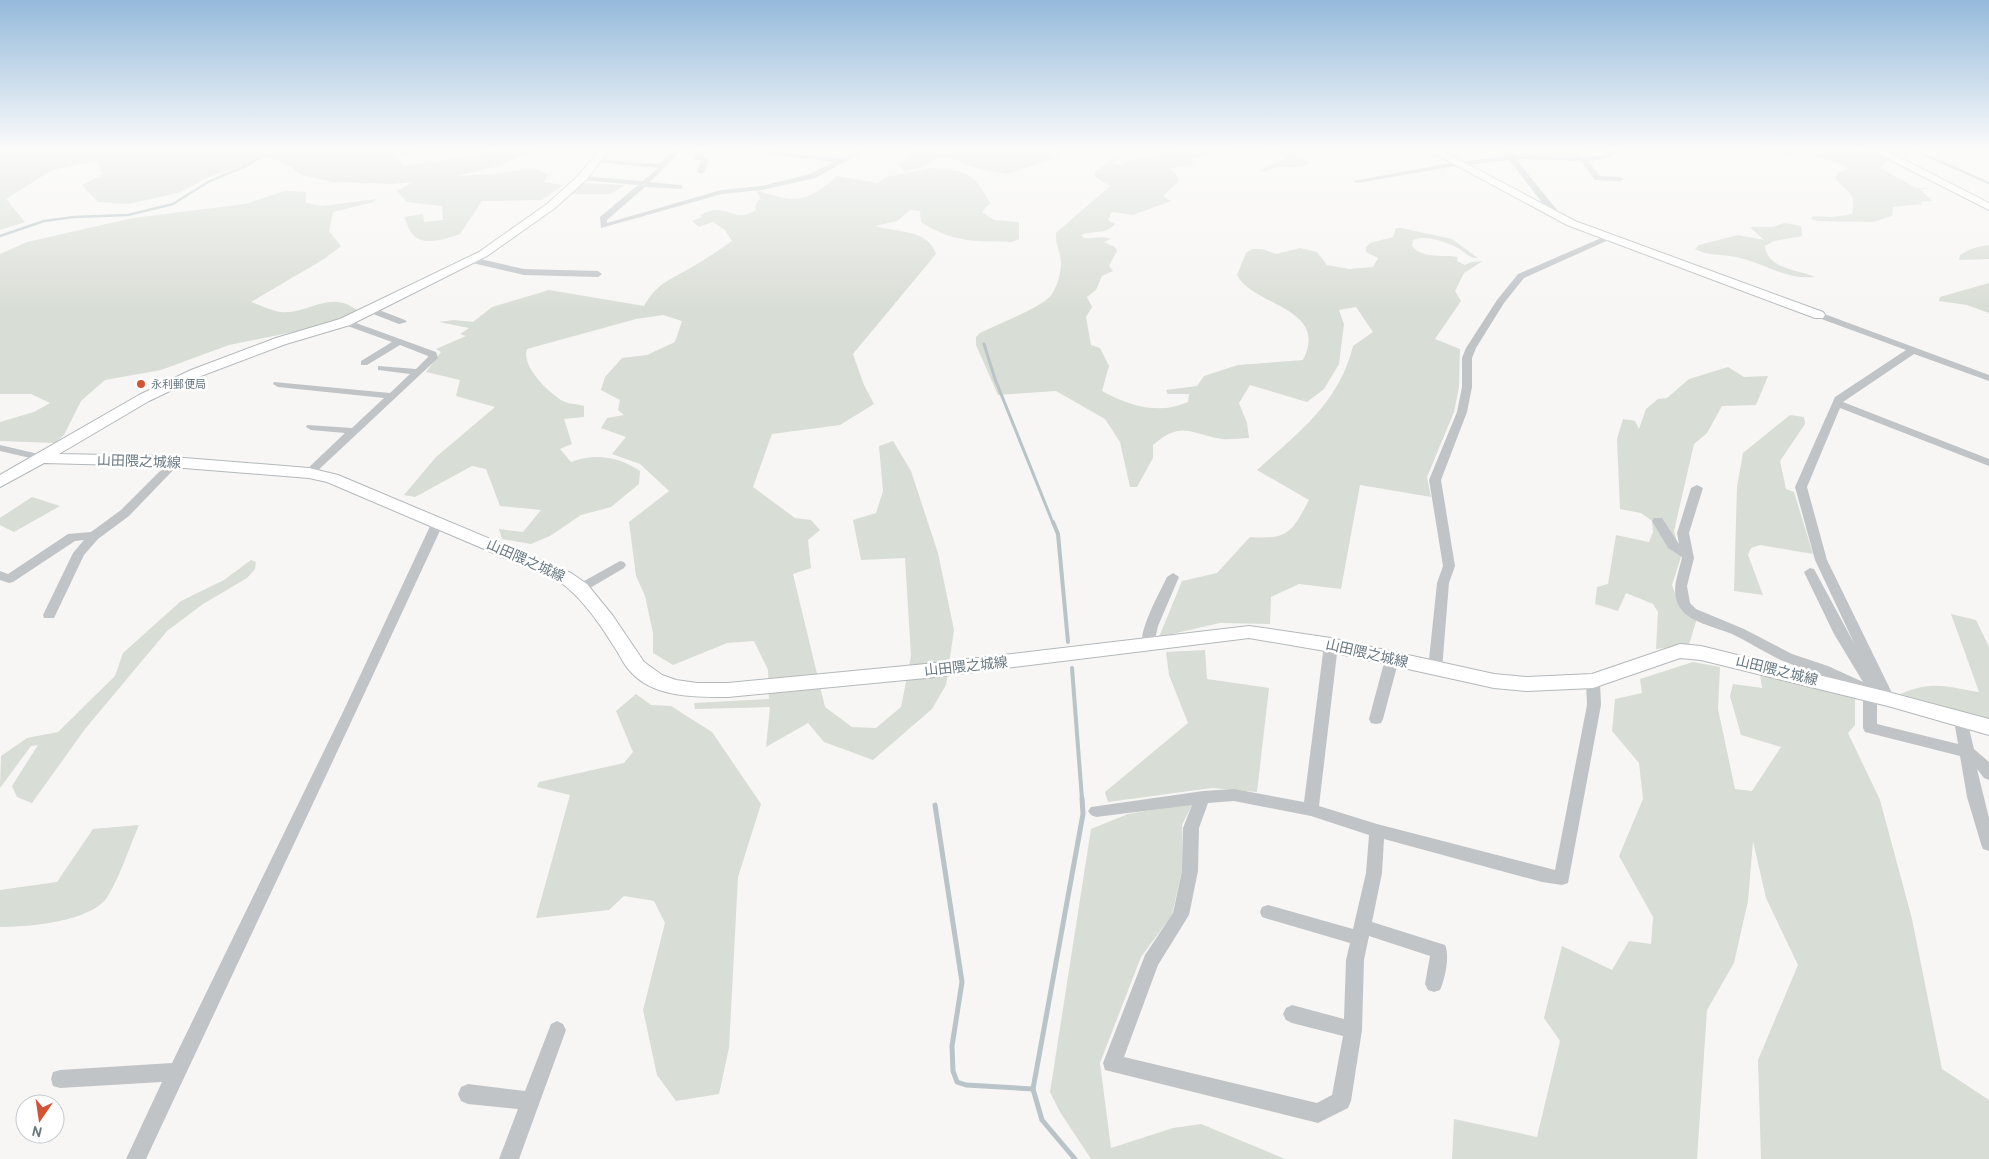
<svg xmlns="http://www.w3.org/2000/svg" width="1989" height="1159" viewBox="0 0 1989 1159" font-family="Overpass,'Noto Sans JP',sans-serif">
	<style>
		.green { fill: #d8ddd5 }
		.lines { fill: none; stroke-linecap: round; stroke-linejoin: round }
		.stream-far3 { stroke: #b9c4c8; stroke-width: 2.5 }
		.stream-far2 { stroke: #b9c4c8; stroke-width: 3 }
		.stream-far1 { stroke: #b9c4c8; stroke-width: 4 }
		.stream { stroke: #b9c4c8; stroke-width: 5 }
		.secondary-casing { stroke: #b3b8bb; stroke-width: 2 }
		.primary-casing { stroke: #b4b8bb; stroke-width: 2 }
		.street { fill: #c0c4c7; fill-rule: evenodd }
		.secondary { fill: #fff; fill-rule: evenodd }
		.primary { fill: #fff; fill-rule: evenodd }
		.poi-dot { fill: #d55335; stroke: #fff; stroke-width: 2 }
		.labels { text-anchor: middle; stroke-width: 5; stroke-linejoin: round; paint-order: stroke }
		.far-poi-label { font-size: 11px; fill: #687882; stroke: #fff; text-anchor: start }
		.street-label { font-size: 14px; fill: #687882; stroke: #fff }
	</style>
	<rect width="100%" height="100%" fill="#f7f6f4"/>
	<g class="green">
		<path d="M0,148H428L398,157L403,166L486,153L498,148H541L499,166L456,176L494,174L534,168L548,175L544,182L563,185L542,200L482,201L460,234C448,238 424,247 413,235C409,231 407,223 404,217L423,214L424,222L443,220L442,206L407,202L397,191L413,182L393,184L333,182L301,175L290,166L269,157L209,177L178,193L129,204L98,202L82,185L103,174L96,161L52,170L6,199L25,222L0,230Z"/>
		<polygon points="913,148 1083,148 1053,151 1052,154 1057,155 1058,158 1007,174 978,169 948,157 931,161 920,168 904,171 899,165 914,152"/>
		<path d="M1178,148H1238L1224,153L1192,158L1193,165L1178,166L1170,169L1176,174L1179,181L1163,196L1171,201L1133,215L1112,212L1108,220L1115,224C1106,235 1093,230 1081,235L1084,238C1094,239 1101,235 1111,239L1104,242L1115,247L1117,251L1109,266L1113,271L1102,276L1096,290L1087,297L1092,307L1086,317L1091,345L1100,348L1109,366L1102,391C1129,406 1159,415 1188,402L1189,394H1168L1166,390L1197,386L1204,376L1238,365L1303,360C1330,307 1252,306 1237,275L1246,253L1252,249H1262L1276,254L1300,248L1317,252L1327,265L1349,269L1373,267L1378,258L1366,252V247L1370,243L1393,237L1396,228H1401L1452,239L1478,258C1470,259 1465,252 1458,248C1448,242 1423,234 1413,240L1412,246C1424,260 1443,254 1458,257L1457,261L1465,265L1471,262L1483,261L1464,273L1455,291L1461,301L1435,339L1460,349L1459,387L1454,412L1427,477L1431,497L1360,485L1341,589L1299,584L1271,597L1270,624L1220,623L1159,637L1182,581L1217,573L1250,537C1288,540 1292,532 1309,500L1257,470C1299,432 1339,403 1353,346L1373,332L1356,307L1339,310L1344,324L1339,364L1324,389L1307,402L1250,385L1239,403L1247,423L1249,438C1240,438 1230,440 1222,439C1190,434 1182,420 1153,445V458L1137,487H1130L1120,442L1105,419L1056,391L998,395L976,345V337L980,333C995,325 1044,307 1052,294C1057,286 1061,274 1061,264C1061,253 1055,244 1056,233L1110,186L1095,177V171L1118,156L1123,157L1112,163L1119,165L1132,160L1174,152Z"/>
		<path d="M1256,148H1274L1311,162C1300,170 1291,166 1279,167C1271,168 1266,173 1258,171L1287,158Z"/>
		<polygon points="1507,148 1615,148 1578,152 1581,157 1512,156"/>
		<path d="M1735,148C1776,148 1853,140 1888,160L1880,168L1916,188L1937,189H1920L1932,201L1920,202L1922,204L1893,207L1892,216L1873,222L1817,221L1811,219L1813,216L1833,217L1852,214C1857,192 1847,193 1835,178L1839,172L1851,168L1808,153L1787,156Z"/>
		<path d="M931,168C966,171 973,171 990,203L982,212L994,220L1019,222V239L1012,242C974,241 953,243 921,222L920,211L910,210L897,221L875,226C897,233 927,228 936,254L853,354L864,385L874,404L840,425L772,434L753,487L795,518L811,520L820,530L808,540L811,568L793,574L825,707L852,727L876,728L901,707L911,656L905,558L861,560L853,520L876,513L883,491L879,446L893,441L911,471L938,553L954,630L946,685L932,709L873,760L824,742L808,723L766,747L770,707L695,709L694,703L769,699L768,670L754,641L727,643L673,665L653,653V633L645,596L636,576L629,522L669,491L640,464L612,454L626,437L601,428L607,418L624,415L618,410L620,400L601,390L605,377L622,358L647,355L675,342L682,321L663,315L636,319L527,349C521,366 547,391 561,400C567,404 577,404 584,406V417L564,419L572,444L560,449L571,462C595,453 618,456 640,471L639,484L611,507L581,515L550,536L531,544L502,539L499,529L523,532L541,510L500,506L486,469L472,466L415,497L404,495L436,457L495,407L456,396L460,380L426,372L441,352L436,349L466,336L460,334L469,328L439,322L454,320L473,322L492,307L549,290L644,306C658,282 670,280 692,267C706,259 719,250 732,241L725,230L713,222L699,227L692,221L702,217L700,215C705,213 713,209 719,210C737,213 738,220 756,210L755,206L760,198L756,190C796,203 804,204 837,176L878,183L886,177Z"/>
		<polygon points="580,183 625,185 611,194 568,194"/>
		<path d="M285,191L306,192V203L322,206L377,199L374,202L333,212L329,231L341,246L324,259L251,302C260,305 271,311 281,312C308,315 329,289 357,310L343,318L298,331L229,345L161,370L105,380L81,401L64,435L55,443L0,441V422L34,412L50,403L31,394H0V254L27,242L133,218L245,204Z"/>
		<path d="M1784,223L1801,226L1802,236L1774,241L1765,246C1768,270 1798,269 1815,277C1786,280 1764,263 1736,257C1723,254 1707,256 1695,249L1699,245L1738,235L1764,240L1750,227H1773Z"/>
		<path d="M1989,245V259L1959,260L1960,255C1969,249 1978,246 1989,245Z"/>
		<polygon points="1989,283 1989,313 1967,305 1939,301 1940,297"/>
		<polygon points="1728,367 1744,377 1768,376 1756,405 1722,406 1707,433 1694,444 1674,531 1681,557 1672,585 1679,605 1697,618 1689,645 1656,649 1658,612 1653,604 1626,593 1618,611 1595,604 1597,587 1608,584 1616,535 1649,542 1653,532 1652,521 1641,513 1620,509 1617,439 1623,419 1635,421 1639,429 1646,409 1658,399 1667,398 1689,379"/>
		<polygon points="1790,415 1804,417 1805,424 1780,461 1786,489 1794,492 1813,554 1760,545 1751,548 1748,555 1763,595 1734,591 1737,487 1743,453"/>
		<polygon points="32,497 60,506 14,532 0,525 0,518"/>
		<polygon points="251,560 256,562 255,569 247,578 203,604 167,631 85,729 32,803 17,797 12,786 38,745 31,746 0,788 1,756 27,738 58,732 115,676 123,653 181,601 224,580"/>
		<path d="M1951,614L1976,620L1989,647V719L1900,694C1934,680 1945,687 1979,692Z"/>
		<polygon points="1205,650 1207,679 1269,688 1257,792 1212,788 1108,802 1105,792 1188,723 1169,675 1166,652"/>
		<polygon points="1693,662 1720,667 1718,709 1735,789 1752,791 1781,747 1741,735 1730,696 1733,684 1762,688 1760,674 1855,697 1855,725 1848,733 1880,800 1912,919 1942,1069 1989,1100 1989,1159 1761,1159 1758,1060 1798,965 1766,898 1753,841 1748,901 1734,963 1707,1010 1697,1159 1452,1159 1454,1119 1537,1137 1560,1041 1544,1018 1562,946 1612,970 1629,941 1651,944 1653,917 1619,856 1643,799 1639,763 1612,731 1615,699 1642,693 1640,679"/>
		<polygon points="636,694 651,705 671,706 712,732 761,804 738,877 729,1048 719,1094 676,1101 657,1075 643,1010 665,923 654,901 624,896 609,910 536,918 570,795 537,787 539,782 624,763 633,752 616,711"/>
		<polygon points="1193,803 1182,825 1183,866 1172,915 1141,957 1100,1063 1111,1148 1173,1128 1201,1124 1285,1159 1091,1159 1060,1112 1050,1092 1091,829 1128,814"/>
		<path d="M139,825C129,848 121,874 108,896C92,922 28,927 0,927V890L57,882L93,829Z"/>
	</g>
	<g class="lines">
		<g class="stream-far3">
			<polyline points="1909,148 1989,183"/>
			<polyline points="0,236 44,221 74,217 128,215 173,204 208,182 250,164 272,148"/>
		</g>
		<polyline class="stream-far2" points="984,344 995,379 1053,523"/>
		<g class="stream-far1">
			<polyline points="1053,522 1058,534 1068,642"/>
			<polyline points="1072,668 1082,799"/>
		</g>
		<g class="stream">
			<polyline points="935,805 962,982 952,1046 953,1071 957,1082 966,1085 1033,1089 1042,1120 1075,1159"/>
			<polyline points="1033,1089 1083,814 1082,798"/>
		</g>
		<g class="secondary-casing">
			<g id="secondary">
				<path d="M601,148H611L586,180L555,208L487,256L350,325L286,344L201,376L149,401L59,454L159,456L309,468L338,475L571,573L587,584L613,616L644,662L662,675L676,680L697,683H728L926,664L1249,626L1331,638L1494,674L1527,677L1592,674L1680,644L1701,646L1888,692L1989,719V735L1888,706L1701,660L1680,658L1593,688L1527,691L1494,688L1331,652L1249,638L926,678L728,697C696,697 653,698 630,671C623,664 619,653 613,645C598,621 582,598 559,581L327,482L309,478L159,466L44,463L0,487V475L139,395L191,370L276,338L340,319L479,252L547,204L578,176Z"/>
				<polygon points="1424,148 1437,148 1575,221 1823,312 1825,315 1823,318 1815,318 1567,225"/>
			</g>
		</g>
		<g class="primary-casing">
			<polygon id="primary" points="1867,148 1881,148 1989,203 1989,210"/>
		</g>
		<g class="street">
			<path d="M677,148H684L650,182L679,185H682V189L645,187L607,220V223L721,190L762,186L810,174L834,162L727,148C764,148 801,156 838,158C848,159 857,148 870,148L815,178L762,190L722,194L601,228L600,217L638,185L582,180L578,178L579,176L643,181L658,168L597,162L593,160L595,159L659,164Z"/>
			<polygon points="704,148 711,148 703,157 709,159 705,172 701,174 697,172 701,161 693,158"/>
			<path d="M1500,148H1507L1513,155C1542,154 1591,164 1615,150V148H1622L1621,152L1604,159L1588,161L1600,176L1620,177L1624,179L1620,181L1595,180L1581,161L1516,159L1561,215L1562,217L1558,219H1555L1509,160L1450,167L1357,183L1353,181L1450,163L1506,156Z"/>
			<polygon points="1606,236 1613,238 1524,278 1504,303 1476,348 1472,358 1472,387 1467,412 1441,480 1455,566 1449,583 1442,669 1440,672 1430,672 1428,669 1437,583 1443,566 1429,480 1457,412 1462,387 1462,358 1466,348 1497,300 1518,274"/>
			<polygon points="471,257 524,269 598,271 602,274 598,277 524,275 468,262 467,260"/>
			<polygon points="371,307 405,320 407,322 399,324 368,312 366,310"/>
			<path d="M1819,312L1989,375V381L1914,354L1843,402L1989,459V466L1840,408L1807,487L1827,560L1895,699L1893,703L1888,704L1881,700L1877,701V724L1958,744L1954,720L1956,716L1961,715L1966,716L1974,749L1989,762V780L1984,778L1977,769L1989,818V851L1983,849L1981,844L1967,797L1960,756L1865,732L1863,728V697C1839,678 1811,672 1783,661C1765,653 1749,642 1732,634C1716,627 1687,622 1679,606C1670,590 1679,573 1682,557L1668,548L1652,521L1654,518H1662L1679,544L1677,533L1691,488L1697,485L1703,488L1689,533L1694,558L1687,586L1690,603L1696,609L1744,629L1792,654L1828,666L1863,682L1834,634L1804,572L1810,568L1814,569L1855,645L1815,560L1795,487L1835,397L1906,350L1816,317L1814,315Z"/>
			<polygon points="345,319 436,352 438,358 313,475 309,476 303,473 305,471 345,433 311,430 306,427 307,425 352,428 384,398 278,387 273,384 274,382 390,393 410,374 378,370 378,366 416,369 428,357 428,356 400,345 367,365 361,365 361,361 392,342 342,324 340,322"/>
			<polygon points="0,445 47,456 48,458 43,461 0,451"/>
			<polygon points="175,459 179,460 180,462 179,464 129,516 98,539 84,555 54,618 44,618 43,615 73,553 84,540 75,541 13,582 9,583 0,580 0,571 8,574 68,534 91,532 121,510 171,460"/>
			<path d="M438,518L444,522C346,735 245,947 146,1159H126L162,1082L60,1088L53,1086L51,1079L53,1072L60,1070L172,1063L342,714L432,522Z"/>
			<polygon points="620,561 624,562 626,565 624,568 585,591 577,591 575,588 577,585"/>
			<path d="M1173,573L1179,577L1158,626L1153,648H1143C1136,634 1160,592 1167,577Z"/>
			<path d="M1331,640L1336,642L1338,645L1319,806L1377,824L1555,870L1587,705L1586,681L1588,677H1598L1600,681L1601,705L1568,883L1562,885L1542,882L1384,839L1382,873L1372,922L1445,945C1450,956 1445,979 1440,990L1434,992L1428,990L1425,984L1430,956L1369,936L1364,960L1362,1030L1351,1101L1348,1108L1318,1123L1105,1070L1103,1063L1145,955L1173,913L1182,871L1183,828L1192,805L1096,817L1091,815L1088,811L1091,807L1203,791L1234,789L1304,802L1324,645L1326,642ZM1234,801L1311,816L1369,835L1366,873L1353,929L1268,905L1262,907L1260,912L1262,917L1268,919L1350,943L1346,960L1344,1019L1292,1005L1286,1008L1283,1014L1286,1020L1292,1023L1343,1036L1332,1095L1317,1103L1124,1057L1158,965L1189,915L1198,871L1199,828L1208,803Z"/>
			<polygon points="1392,654 1397,656 1399,659 1383,719 1381,723 1376,724 1371,723 1369,719 1385,659 1387,656"/>
			<polygon points="557,1021 563,1024 566,1030 519,1159 499,1159 518,1109 468,1104 461,1101 458,1094 461,1087 468,1084 525,1091 551,1024"/>
		</g>
		<use href="#secondary" class="secondary"/>
		<use href="#primary" class="primary"/>
	</g>
	<linearGradient id="sky" x2="0" y2="1"><stop stop-color="#95badb"/><stop offset="0.48" stop-color="#fbfbfa"/><stop offset="1" stop-color="#fbfbfa" stop-opacity="0"/></linearGradient>
	<rect width="1989" height="311" fill="url(#sky)"/>
	<circle class="poi-dot" cx="141" cy="384" r="5"/>
	<g class="labels">
		<g class="far-poi-label">
			<text x="151" y="388">永利郵便局</text>
		</g>
		<g class="street-label">
			<text transform="translate(139 461) rotate(2)" y="5">山田隈之城線</text>
			<text transform="translate(526 560) rotate(24)" y="5">山田隈之城線</text>
			<text transform="translate(1367 653) rotate(13)" y="5">山田隈之城線</text>
			<text transform="translate(966 666) rotate(-6)" y="5">山田隈之城線</text>
			<text transform="translate(1777 670) rotate(14)" y="5">山田隈之城線</text>
		</g>
	</g>
	<g transform="translate(40 1119) rotate(193)"><circle r="24" fill="#ffffff" stroke="#c3c9cd"/>
	<path d="M0-4L9 19L0 12L-9 19Z" fill="#d55335"/>
	<text y="-8" font-size="14" font-weight="bold" text-anchor="middle" fill="#687882">N</text>
	</g>
</svg>
